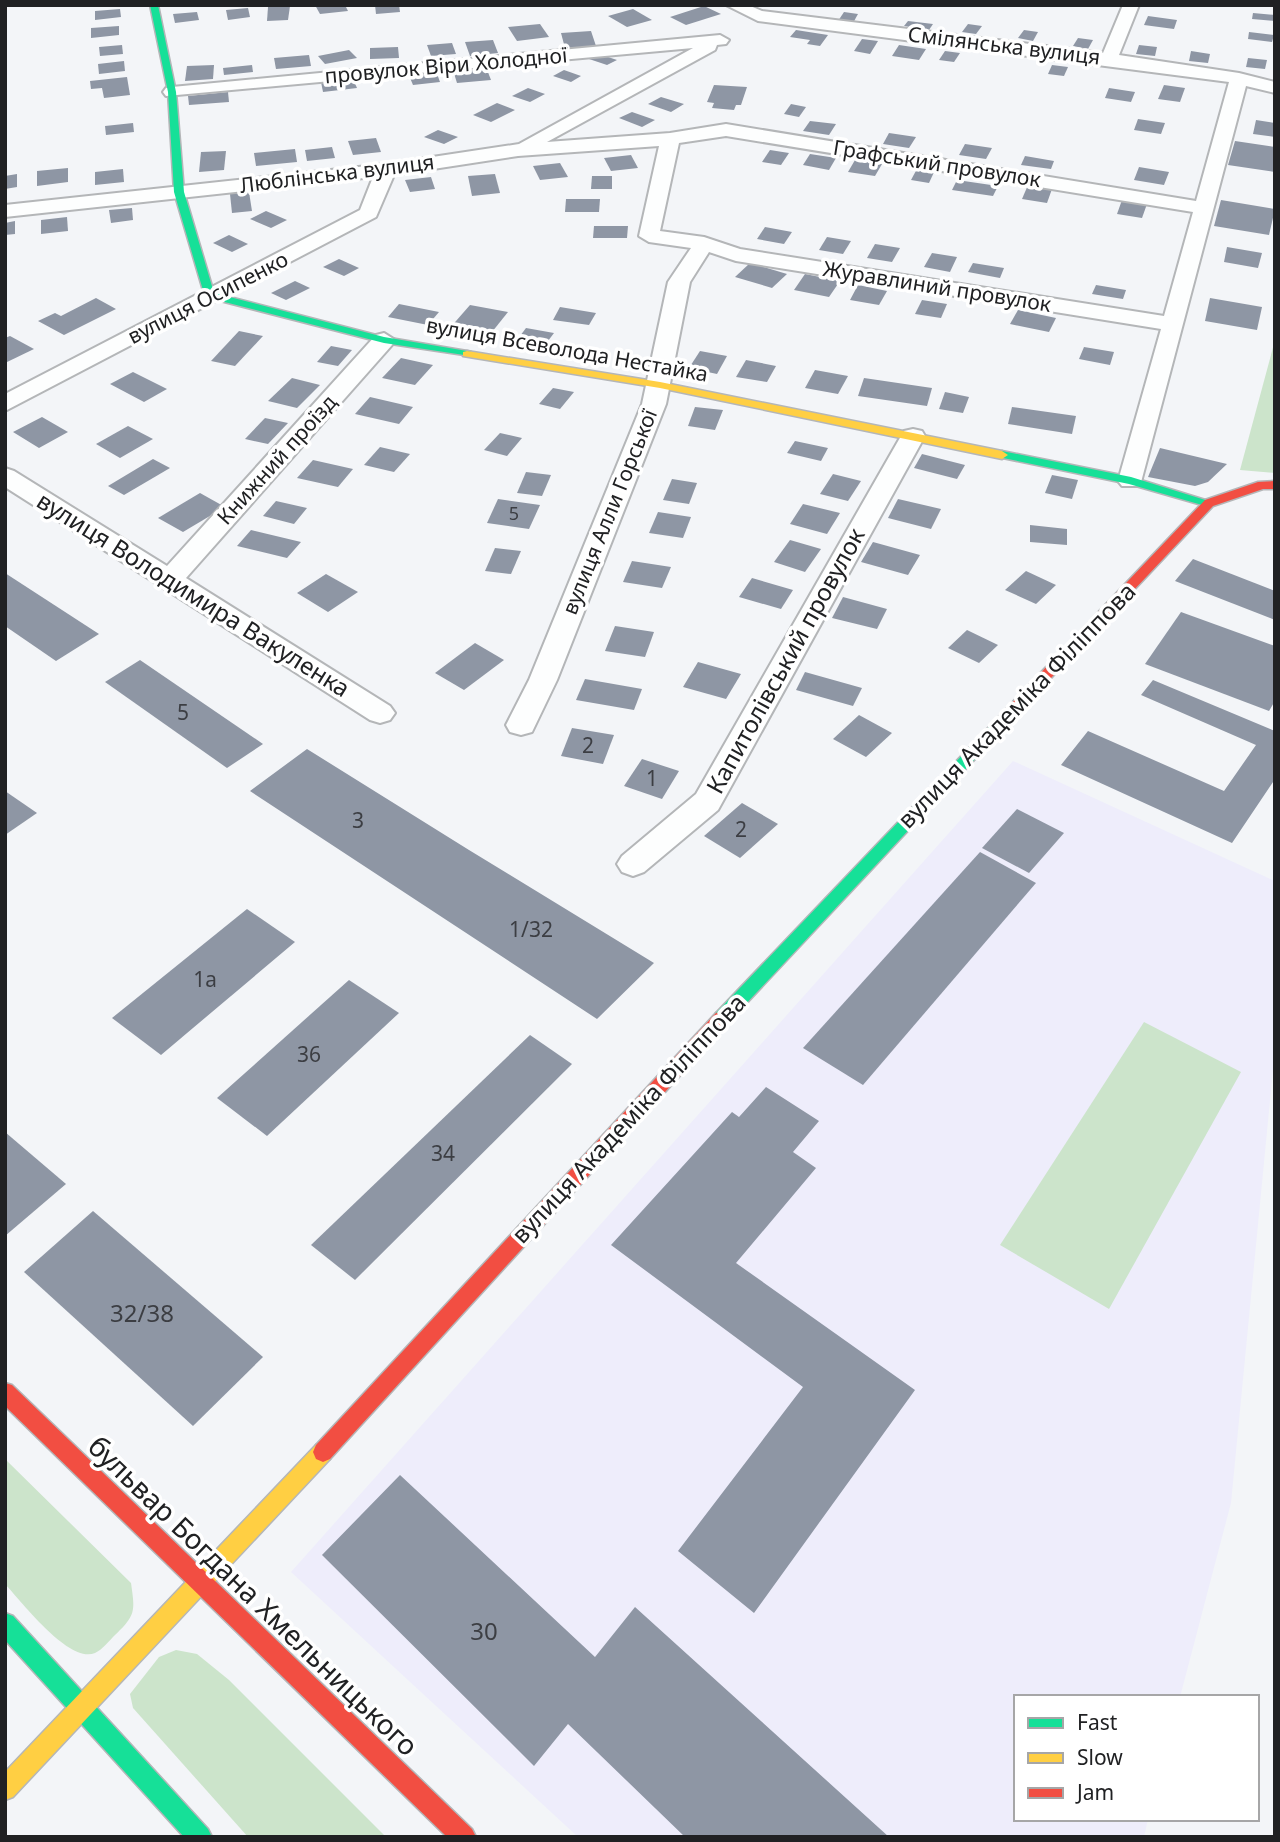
<svg xmlns="http://www.w3.org/2000/svg" width="1280" height="1842" viewBox="0 0 1280 1842" font-family="'Noto Sans',sans-serif">
	<style>
		.education { fill: #eeedfb }
		.green { fill: #cce4cb }
		.building { fill: #8e96a4 }
		.lines { fill: none; stroke-linecap: round; stroke-linejoin: round }
		.street-casing { stroke: #b4b6b8; stroke-width: 4 }
		.fast-casing { stroke: #b4b6b8; stroke-width: 3 }
		.slow-casing { stroke: #b4b6b8; stroke-width: 3 }
		.jam-casing { stroke: #b4b6b8; stroke-width: 3 }
		.street { fill: #fdfefe; fill-rule: evenodd }
		.fast { fill: #16e098; fill-rule: evenodd }
		.slow { fill: #ffcf43; fill-rule: evenodd }
		.jam { fill: #f24e42; fill-rule: evenodd }
		.labels { text-anchor: middle; stroke-width: 7; stroke-linejoin: round; paint-order: stroke }
		.far-number-label { font-size: 18px; fill: #3c3e43 }
		.far-street-label { font-size: 21px; fill: #202123; stroke: #fff }
		.number-label { font-size: 21px; fill: #3c3e43 }
		.street-label { font-size: 24px; fill: #202123; stroke: #fff }
		.near-number-label { font-size: 24px; fill: #3c3e43 }
		.near-street-label { font-size: 28px; fill: #202123; stroke: #fff }
	</style>
	<rect width="100%" height="100%" fill="#f3f5f8"/>
	<polygon class="education" points="1013,761 1275,881 1275,1049 1231,1503 1180,1697 1016,1697 1016,1819 1148,1819 1144,1837 578,1837 291,1572"/>
	<g class="green">
		<polygon points="1275,340 1275,473 1240,470"/>
		<polygon points="1144,1022 1241,1072 1109,1309 1000,1245"/>
		<path d="M5,1459L131,1583C135,1611 136,1615 115,1635C110,1640 102,1650 95,1653C69,1664 22,1602 5,1584Z"/>
		<polygon points="176,1650 197,1654 229,1680 386,1837 248,1837 133,1708 130,1694 159,1657"/>
	</g>
	<g class="building">
		<polygon points="315,5 345,5 348,11 320,14"/>
		<polygon points="375,5 399,5 400,12 376,14"/>
		<polygon points="290,6 288,20 267,21 268,7"/>
		<polygon points="704,6 721,14 686,25 670,17"/>
		<polygon points="248,8 250,17 228,20 226,10"/>
		<polygon points="120,9 121,17 95,20 95,11"/>
		<polygon points="633,9 652,20 627,27 608,16"/>
		<polygon points="197,12 199,20 175,23 173,14"/>
		<polygon points="844,12 858,14 853,23 838,21"/>
		<polygon points="1253,13 1275,15 1275,21 1252,19"/>
		<polygon points="1148,16 1177,20 1174,29 1144,25"/>
		<polygon points="908,21 933,24 929,30 904,26"/>
		<polygon points="540,24 549,37 517,41 508,27"/>
		<polygon points="968,24 982,26 976,34 962,32"/>
		<polygon points="119,26 119,35 91,38 91,28"/>
		<polygon points="796,30 828,35 820,46 807,44 810,40 790,37"/>
		<polygon points="1024,30 1038,32 1033,41 1018,38"/>
		<polygon points="591,31 596,46 565,48 561,33"/>
		<polygon points="1249,32 1274,35 1272,42 1248,39"/>
		<polygon points="1078,38 1093,40 1088,49 1073,46"/>
		<polygon points="862,39 878,41 870,54 854,51"/>
		<polygon points="493,40 498,53 470,56 465,42"/>
		<polygon points="452,43 456,54 431,56 427,45"/>
		<polygon points="122,45 123,54 100,56 99,47"/>
		<polygon points="899,45 926,49 919,60 892,56"/>
		<polygon points="1139,45 1157,47 1155,56 1136,54"/>
		<polygon points="398,47 399,58 370,59 370,48"/>
		<polygon points="349,50 357,58 325,64 318,56"/>
		<polygon points="945,51 960,53 954,62 939,60"/>
		<polygon points="1191,51 1210,54 1208,63 1189,61"/>
		<polygon points="599,54 617,60 607,65 589,59"/>
		<polygon points="309,55 311,66 276,69 274,58"/>
		<polygon points="1248,58 1267,60 1265,69 1246,67"/>
		<polygon points="124,61 125,71 99,74 98,64"/>
		<polygon points="214,65 213,79 185,81 187,66"/>
		<polygon points="252,65 253,72 224,75 223,68"/>
		<polygon points="1052,65 1068,67 1064,76 1048,74"/>
		<polygon points="486,67 491,80 457,83 453,70"/>
		<polygon points="564,70 581,76 571,82 553,76"/>
		<polygon points="436,71 440,82 413,85 408,73"/>
		<polygon points="127,77 130,95 104,98 102,88 91,89 90,81"/>
		<polygon points="353,79 357,88 323,92 321,82"/>
		<polygon points="714,85 747,87 741,105 736,105 734,110 712,108 714,103 707,102"/>
		<polygon points="1164,85 1185,88 1180,102 1158,99"/>
		<polygon points="528,88 545,94 530,102 512,96"/>
		<polygon points="1109,88 1135,92 1131,102 1105,98"/>
		<polygon points="228,92 229,102 189,105 188,96"/>
		<polygon points="661,97 684,104 671,112 648,104"/>
		<polygon points="497,103 515,110 491,122 473,115"/>
		<polygon points="791,104 806,107 799,117 784,114"/>
		<polygon points="632,112 655,120 642,127 619,118"/>
		<polygon points="1138,119 1165,123 1161,134 1134,130"/>
		<polygon points="1256,120 1275,123 1275,137 1253,134"/>
		<polygon points="810,121 836,124 829,135 803,131"/>
		<polygon points="133,123 134,132 106,135 105,126"/>
		<polygon points="438,130 458,137 444,144 424,137"/>
		<polygon points="889,133 916,137 909,148 883,144"/>
		<polygon points="376,138 381,152 353,155 348,141"/>
		<polygon points="1235,141 1275,147 1275,172 1228,165"/>
		<polygon points="965,144 992,148 986,159 959,155"/>
		<polygon points="332,147 335,158 307,161 305,150"/>
		<polygon points="295,149 297,162 256,166 254,153"/>
		<polygon points="770,150 789,153 781,165 762,162"/>
		<polygon points="226,151 224,170 199,172 201,152"/>
		<polygon points="810,154 836,158 829,170 803,165"/>
		<polygon points="631,155 638,168 611,171 604,158"/>
		<polygon points="1025,156 1054,161 1051,169 1021,165"/>
		<polygon points="855,160 882,164 875,176 848,172"/>
		<polygon points="560,163 568,177 540,180 533,166"/>
		<polygon points="918,167 935,170 929,183 911,180"/>
		<polygon points="1139,167 1169,172 1164,185 1134,180"/>
		<polygon points="68,168 68,182 37,186 37,171"/>
		<polygon points="123,169 124,182 95,185 95,172"/>
		<polygon points="17,174 17,187 5,189 5,176"/>
		<polygon points="495,174 500,193 472,196 468,176"/>
		<polygon points="592,176 612,176 612,189 591,189"/>
		<polygon points="431,177 435,189 410,192 405,180"/>
		<polygon points="957,180 998,186 993,196 952,190"/>
		<polygon points="1028,185 1052,189 1047,203 1022,199"/>
		<polygon points="249,192 252,211 232,213 230,194"/>
		<polygon points="566,199 600,199 599,212 565,212"/>
		<polygon points="1122,200 1147,204 1142,218 1117,214"/>
		<polygon points="1221,200 1275,209 1269,235 1214,226"/>
		<polygon points="132,208 133,220 111,223 109,210"/>
		<polygon points="266,211 287,220 271,228 250,219"/>
		<polygon points="67,217 68,231 41,234 41,220"/>
		<polygon points="15,221 15,234 5,235 5,223"/>
		<polygon points="594,226 628,226 627,238 593,238"/>
		<polygon points="765,227 792,232 784,244 757,239"/>
		<polygon points="229,235 248,244 232,252 213,243"/>
		<polygon points="827,237 851,241 843,254 819,250"/>
		<polygon points="875,244 900,248 892,262 867,258"/>
		<polygon points="1227,247 1262,253 1258,268 1224,262"/>
		<polygon points="932,253 957,257 950,272 924,267"/>
		<polygon points="339,259 359,268 344,276 323,267"/>
		<polygon points="750,263 787,274 772,288 735,277"/>
		<polygon points="973,263 1004,268 1000,278 968,272"/>
		<polygon points="805,274 840,281 829,297 794,290"/>
		<polygon points="295,281 310,288 286,300 271,293"/>
		<polygon points="858,285 887,291 879,305 850,300"/>
		<polygon points="1096,285 1126,290 1123,299 1092,294"/>
		<polygon points="96,298 116,309 64,335 38,321 55,313 61,316"/>
		<polygon points="1210,298 1262,307 1257,330 1205,321"/>
		<polygon points="922,300 947,304 941,318 915,314"/>
		<polygon points="399,304 439,312 428,325 388,317"/>
		<polygon points="470,305 508,312 488,337 449,329"/>
		<polygon points="560,307 596,313 589,325 553,320"/>
		<polygon points="1018,310 1056,318 1049,332 1010,324"/>
		<polygon points="526,328 554,333 545,345 517,340"/>
		<polygon points="239,331 263,336 235,366 211,361"/>
		<polygon points="10,336 34,349 5,363 5,338"/>
		<polygon points="331,346 352,350 338,366 317,362"/>
		<polygon points="1084,347 1114,352 1110,365 1079,359"/>
		<polygon points="700,351 727,356 717,374 689,368"/>
		<polygon points="401,358 433,365 415,385 382,378"/>
		<polygon points="746,360 776,366 767,382 736,377"/>
		<polygon points="815,370 848,376 838,394 805,388"/>
		<polygon points="133,372 167,389 144,402 110,384"/>
		<polygon points="292,378 320,385 297,408 268,401"/>
		<polygon points="864,378 932,388 927,406 858,396"/>
		<polygon points="553,388 574,392 560,409 539,404"/>
		<polygon points="945,392 969,397 963,413 939,409"/>
		<polygon points="370,397 413,407 399,424 355,414"/>
		<polygon points="695,407 723,410 715,430 688,426"/>
		<polygon points="1012,407 1076,416 1072,434 1008,424"/>
		<polygon points="42,417 68,432 39,448 13,432"/>
		<polygon points="265,418 288,423 268,444 245,439"/>
		<polygon points="128,426 153,439 120,458 96,444"/>
		<polygon points="500,433 522,438 507,456 484,450"/>
		<polygon points="795,441 828,448 821,461 787,453"/>
		<polygon points="380,447 410,454 394,472 364,465"/>
		<polygon points="1160,448 1227,464 1208,482 1195,486 1148,477"/>
		<polygon points="922,454 965,465 957,479 914,468"/>
		<polygon points="153,459 170,468 124,495 108,486"/>
		<polygon points="313,460 353,469 338,487 297,478"/>
		<polygon points="526,472 551,475 542,496 517,493"/>
		<polygon points="833,474 861,481 848,501 820,494"/>
		<polygon points="1052,475 1078,480 1072,499 1045,493"/>
		<polygon points="672,479 697,483 689,504 663,500"/>
		<polygon points="200,493 225,507 183,532 158,518"/>
		<polygon points="498,499 540,505 529,529 487,523"/>
		<polygon points="898,499 941,509 931,529 888,518"/>
		<polygon points="276,501 307,508 294,524 263,516"/>
		<polygon points="803,504 840,513 827,534 790,524"/>
		<polygon points="658,512 691,517 683,538 649,533"/>
		<polygon points="1030,525 1067,529 1067,545 1030,542"/>
		<polygon points="251,530 301,542 287,558 237,546"/>
		<polygon points="790,540 821,549 805,572 774,562"/>
		<polygon points="873,542 920,555 908,575 861,562"/>
		<polygon points="495,548 521,551 511,574 485,571"/>
		<polygon points="1193,559 1275,591 1275,620 1175,581"/>
		<polygon points="632,561 671,567 662,588 623,582"/>
		<polygon points="1026,571 1056,585 1036,604 1005,590"/>
		<polygon points="5,573 99,634 56,661 5,626"/>
		<polygon points="326,574 358,592 328,612 297,593"/>
		<polygon points="752,578 793,590 781,609 739,597"/>
		<polygon points="843,597 887,609 877,629 832,618"/>
		<polygon points="1181,612 1275,646 1275,701 1269,711 1145,664"/>
		<polygon points="615,626 654,632 645,657 605,651"/>
		<polygon points="967,630 998,645 979,663 948,648"/>
		<polygon points="475,643 504,660 464,690 435,673"/>
		<polygon points="140,660 263,744 227,768 105,682"/>
		<polygon points="698,662 741,674 726,699 683,687"/>
		<polygon points="805,672 862,688 853,706 796,690"/>
		<polygon points="585,679 642,689 634,710 576,700"/>
		<polygon points="1153,680 1275,731 1275,779 1232,843 1061,765 1088,731 1224,791 1256,745 1141,695"/>
		<polygon points="859,715 892,733 866,757 833,739"/>
		<polygon points="572,728 614,735 603,764 561,756"/>
		<polygon points="307,749 469,850 654,963 597,1019 250,791"/>
		<polygon points="642,759 679,771 662,799 624,786"/>
		<polygon points="5,791 37,813 5,835"/>
		<polygon points="742,803 778,824 740,858 704,836"/>
		<polygon points="1017,809 1064,833 1029,873 982,848"/>
		<polygon points="980,852 1036,883 863,1085 803,1048"/>
		<polygon points="247,909 295,942 161,1055 112,1018"/>
		<polygon points="349,980 399,1013 267,1136 217,1098"/>
		<polygon points="530,1035 572,1064 355,1280 311,1245"/>
		<polygon points="766,1087 819,1121 793,1152 816,1168 736,1263 915,1390 754,1613 678,1551 803,1387 611,1245 732,1112 739,1117"/>
		<polygon points="5,1132 66,1184 5,1236"/>
		<polygon points="93,1211 263,1357 193,1426 24,1272"/>
		<polygon points="400,1475 595,1657 635,1607 889,1837 685,1837 568,1724 534,1766 322,1555"/>
	</g>
	<g class="lines">
		<g class="street-casing">
			<g id="street">
				<path d="M726,5H748L762,11L1103,53L1123,5H1139L1119,55L1239,73L1275,82V93L1246,86L1140,486H1122L1118,481L1161,329L736,261L709,252L690,282L666,404L557,680L532,732L521,735L510,732L506,725L529,680L642,404L668,282L691,248L649,242L639,236L659,146L518,156L394,175L376,217L5,411V394L360,210L373,177L5,217V205L386,164L519,144L693,48L166,96L163,92L166,88L172,87L720,35L729,40L726,44L717,45L715,50L547,142L670,133L726,124L1196,201L1229,82L758,21ZM726,136L1193,212L1164,316L740,249L704,237L660,231L679,143Z"/>
				<polygon points="384,333 395,340 392,345 186,578 390,706 395,713 390,720 380,723 370,720 5,487 5,468 14,471 167,566 376,335"/>
				<polygon points="913,429 922,431 925,436 718,810 644,872 633,876 622,872 617,864 622,856 696,794 901,436 904,431"/>
			</g>
		</g>
		<g class="fast-casing">
			<g id="fast">
				<polygon points="150,5 158,5 176,92 184,192 214,293 384,337 467,351 471,352 471,356 384,343 205,297 174,192 168,92"/>
				<polygon points="1002,451 1131,477 1215,503 1209,507 1129,484 998,457 998,453"/>
				<polygon points="1014,704 1021,709 1019,712 728,1023 716,1023 714,1018 716,1013 1009,706"/>
				<polygon points="5,1613 13,1616 208,1829 212,1837 184,1837 5,1640"/>
			</g>
		</g>
		<g class="slow-casing">
			<g id="slow">
				<polygon points="467,351 660,382 1002,451 1008,455 1002,459 660,388 463,356 463,352"/>
				<polygon points="323,1442 330,1445 333,1452 330,1459 13,1797 5,1800 5,1772 316,1445"/>
			</g>
		</g>
		<g class="jam-casing">
			<g id="jam">
				<polygon points="1275,481 1275,489 1263,489 1213,506 1019,712 1009,712 1007,709 1009,706 1205,500 1258,482"/>
				<polygon points="722,1011 728,1013 730,1018 728,1023 330,1459 323,1462 316,1459 313,1452 316,1445 716,1013"/>
				<polygon points="5,1383 12,1385 472,1829 476,1837 447,1837 5,1406"/>
			</g>
		</g>
		<use href="#street" class="street"/>
		<use href="#fast" class="fast"/>
		<use href="#slow" class="slow"/>
		<use href="#jam" class="jam"/>
	</g>
	<g class="labels">
		<g class="far-number-label">
			<text x="514" y="520">5</text>
		</g>
		<g class="far-street-label">
			<text transform="translate(1004 46) rotate(7)" y="7">Смілянська вулиця</text>
			<text transform="translate(446 66) rotate(-5)" y="7">провулок Віри Холодної</text>
			<text transform="translate(937 164) rotate(9)" y="7">Графський провулок</text>
			<text transform="translate(337 174) rotate(-7)" y="7">Люблінська вулиця</text>
			<text transform="translate(937 287) rotate(9)" y="7">Журавлиний провулок</text>
			<text transform="translate(208 298) rotate(-27)" y="7">вулиця Осипенко</text>
			<text transform="translate(567 350) rotate(10)" y="7">вулиця Всеволода Нестайка</text>
			<text transform="translate(277 460) rotate(-48)" y="7">Книжний проїзд</text>
			<text transform="translate(610 512) rotate(-68)" y="7">вулиця Алли Горської</text>
		</g>
		<g class="number-label">
			<text x="183" y="720">5</text>
			<text x="588" y="753">2</text>
			<text x="652" y="786">1</text>
			<text x="358" y="828">3</text>
			<text x="741" y="837">2</text>
			<text x="531" y="937">1/32</text>
			<text x="205" y="987">1а</text>
			<text x="309" y="1062">36</text>
			<text x="443" y="1161">34</text>
		</g>
		<g class="street-label">
			<text transform="translate(193 595) rotate(32)" y="8">вулиця Володимира Вакуленка</text>
			<text transform="translate(786 661) rotate(-61)" y="8">Капитолівський провулок</text>
			<text transform="translate(1017 706) rotate(-46)" y="8">вулиця Академіка Філіппова</text>
			<text transform="translate(629 1119) rotate(-47)" y="8">вулиця Академіка Філіппова</text>
		</g>
		<g class="near-number-label">
			<text x="142" y="1322">32/38</text>
			<text x="484" y="1640">30</text>
		</g>
		<g class="near-street-label">
			<text transform="translate(253 1596) rotate(44)" y="10">бульвар Богдана Хмельницького</text>
		</g>
	</g>
	<rect width="1280" height="1842" fill="none" stroke="#202123" stroke-width="14"/>
	<rect x="1014" y="1695" width="245" height="126" fill="#ffffff" stroke="#a6a6a7" stroke-width="2"/>
	<rect x="1028" y="1718" width="35" height="10" fill="#16e098" stroke="#a6a6a7" stroke-width="2"/>
	<text x="1077" y="1730" font-size="21" fill="#202123">Fast</text>
	<rect x="1028" y="1753" width="35" height="10" fill="#ffcf43" stroke="#a6a6a7" stroke-width="2"/>
	<text x="1077" y="1765" font-size="21" fill="#202123">Slow</text>
	<rect x="1028" y="1788" width="35" height="10" fill="#f24e42" stroke="#a6a6a7" stroke-width="2"/>
	<text x="1077" y="1800" font-size="21" fill="#202123">Jam</text>
</svg>
